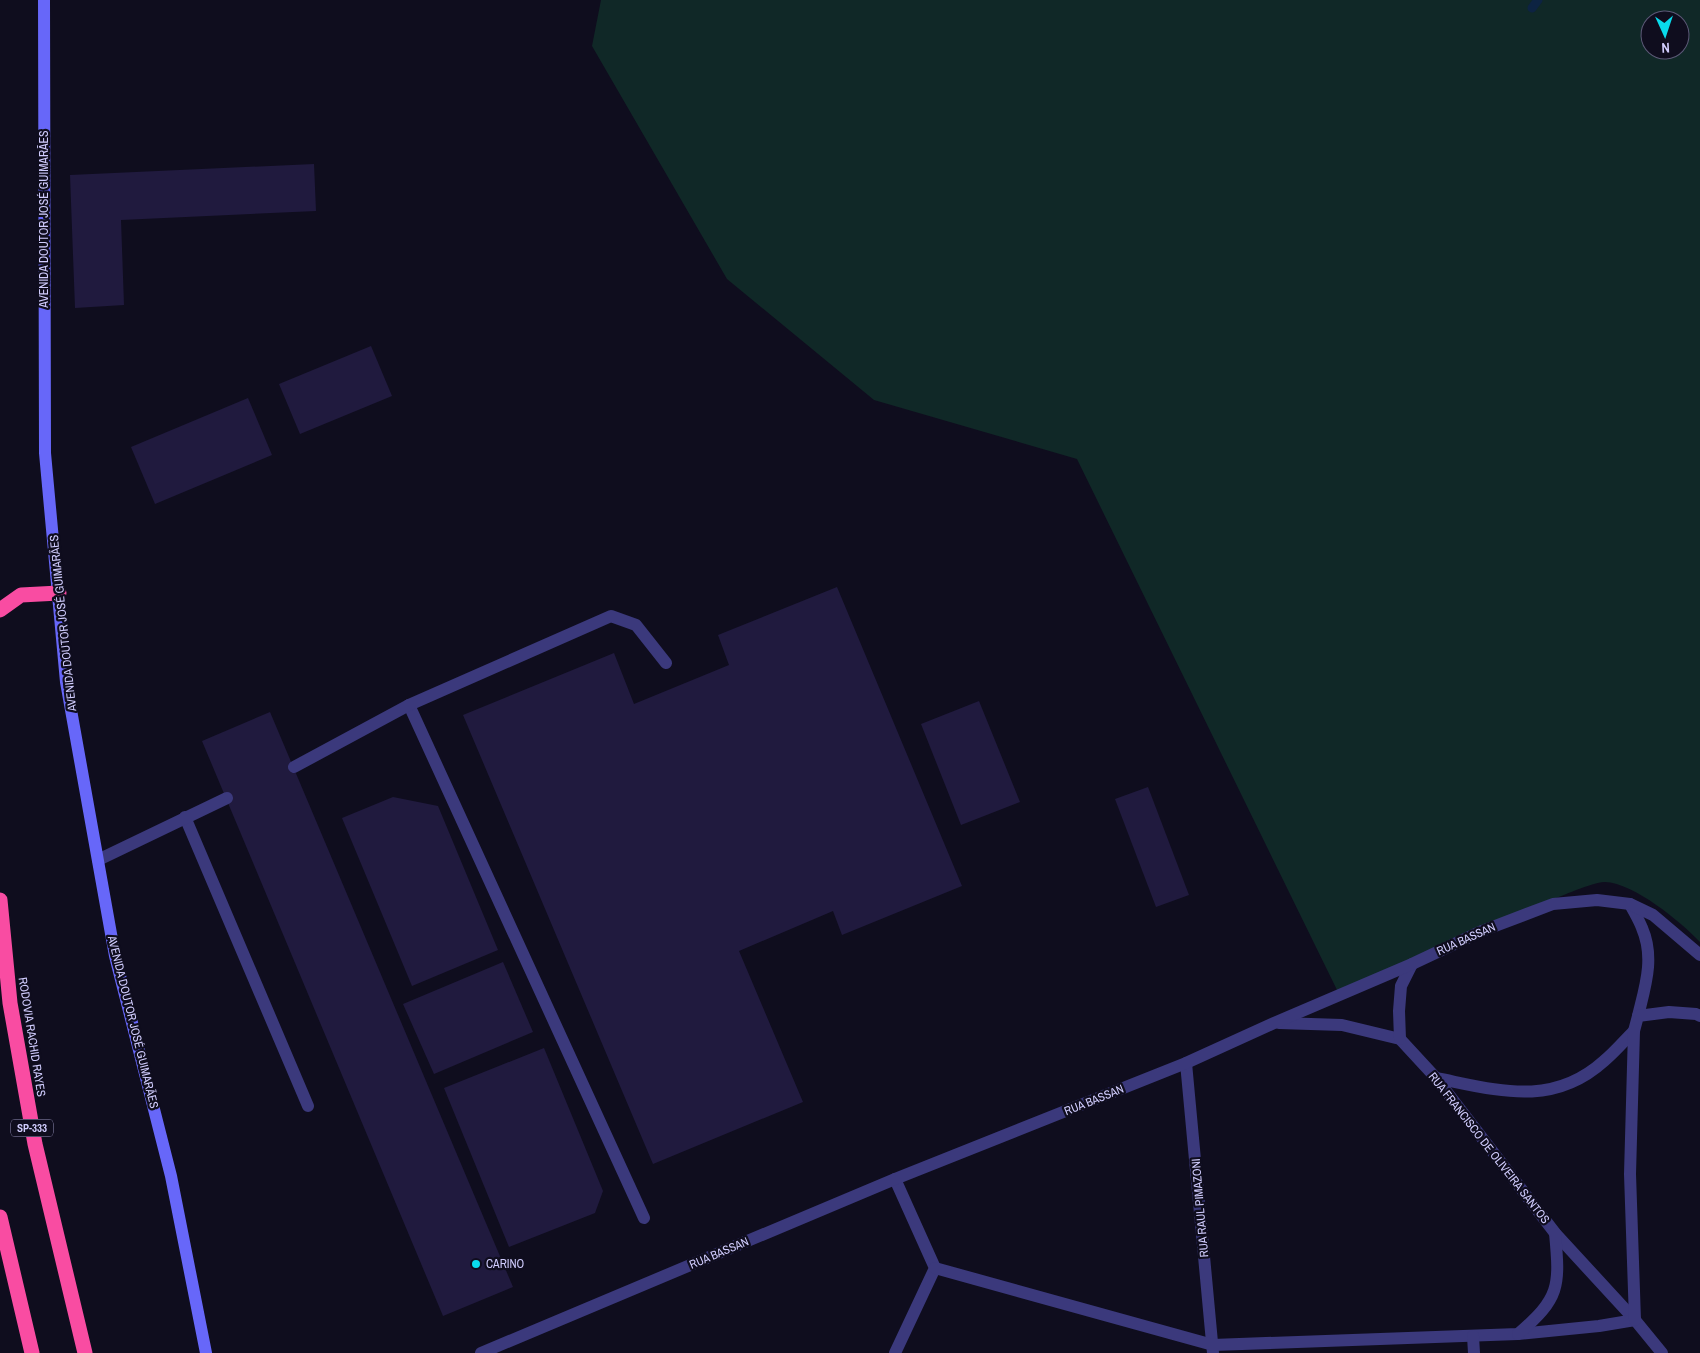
<svg xmlns="http://www.w3.org/2000/svg" width="1700" height="1353" viewBox="0 0 1700 1353" font-family="'Archivo Narrow',sans-serif">
	<style>
		.green { fill: #102827; fill-rule: evenodd }
		.lines { fill: none; stroke-linecap: round; stroke-linejoin: round }
		.stream { stroke: #0d2342; stroke-width: 9 }
		.building { fill: #201a3e }
		.lane { stroke: #3b397c; stroke-width: 12 }
		.street { stroke: #3b397c; stroke-width: 12 }
		.secondary { stroke: #6767f9; stroke-width: 12 }
		.highway { stroke: #f94ca2; stroke-width: 15 }
		.poi-dot { fill: #09dbec; stroke: #0f0d1e; stroke-width: 2 }
		.labels { text-anchor: middle; stroke-width: 4.5; stroke-linejoin: round; paint-order: stroke }
		.shield { fill: #0f0d1e; stroke: #9693ba; stroke-width: 1 }
		.shield-label { font-size: 11px; font-weight: bold; fill: #d0ccfd }
		.street-label { font-size: 12px; fill: #d0ccfd; stroke: #0f0d1e }
		.poi-label { font-size: 12px; fill: #d0ccfd; stroke: #0f0d1e; text-anchor: start }
	</style>
	<rect width="100%" height="100%" fill="#0f0d1e"/>
	<path class="green" d="M601,0H1700V942C1681,922 1634,883 1605,882C1595,881 1560,897 1548,901C1477,930 1408,961 1338,992L1077,459L874,400L727,279L592,46ZM1650,20H1680V50H1650Z"/>
	<g class="lines">
		<polyline class="stream" points="1532,8 1538,0"/>
	</g>
	<g class="building">
		<polygon points="314,164 316,211 121,220 124,305 75,308 70,175"/>
		<polygon points="371,346 392,396 300,434 279,384"/>
		<polygon points="248,398 272,455 155,504 131,447"/>
		<polygon points="837,587 962,886 842,935 833,911 739,951 803,1102 653,1164 463,715 614,653 634,704 729,665 718,635"/>
		<polygon points="979,701 1020,802 961,825 921,724"/>
		<polygon points="270,712 513,1287 443,1316 202,741"/>
		<polygon points="1148,787 1189,895 1156,907 1115,799"/>
		<polygon points="393,797 438,806 498,950 412,986 342,818"/>
		<polygon points="503,962 533,1032 434,1074 403,1004"/>
		<polygon points="544,1048 603,1191 595,1213 509,1247 444,1088"/>
	</g>
	<g class="lines">
		<g class="lane">
			<polyline points="409,705 644,1218"/>
			<polyline points="294,767 409,705 611,616 636,625 666,663"/>
			<polyline points="185,817 308,1106"/>
			<polyline points="98,860 227,798"/>
		</g>
		<g class="street">
			<path d="M1630,904C1634,912 1639,920 1642,928C1655,958 1645,987 1638,1016"/>
			<polyline points="1279,1023 1342,1025 1400,1039 1436,1078 1555,1233 1635,1320 1662,1353"/>
			<polyline points="1400,1039 1399,1011 1401,986 1412,964"/>
			<polyline points="1186,1063 1213,1353"/>
			<path d="M1436,1078C1497,1090 1552,1108 1604,1061C1615,1052 1624,1041 1634,1031"/>
			<polyline points="895,1179 935,1268 895,1353"/>
			<polyline points="935,1268 1213,1345 1518,1334 1599,1326 1635,1320"/>
			<polyline points="1635,1320 1630,1174 1634,1031 1638,1016 1669,1012 1696,1014 1700,1016"/>
			<path d="M1518,1334C1560,1298 1560,1287 1555,1233"/>
			<polyline points="1473,1336 1474,1353"/>
			<polyline points="481,1353 895,1179 1186,1063 1274,1023 1412,964 1482,931 1553,904 1597,900 1630,904 1653,915 1700,955"/>
		</g>
		<polyline class="secondary" points="44,0 45,453 66,682 115,956 171,1176 206,1353"/>
		<g class="highway">
			<polyline points="0,610 21,595 59,593"/>
			<polyline points="0,900 10,1003 35,1144 85,1353"/>
			<polyline points="0,1217 32,1353"/>
		</g>
	</g>
	<circle class="poi-dot" cx="476" cy="1264" r="5"/>
	<g class="labels">
		<rect class="shield" x="11" y="1119.5" width="42" height="17" rx="4"/>
		<g class="shield-label">
			<text x="32" y="1132">SP-333</text>
		</g>
		<g class="street-label">
			<text transform="translate(44 219) rotate(-90)" y="4">AVENIDA DOUTOR JOSÉ GUIMARÃES</text>
			<text transform="translate(63 623) rotate(-96)" y="4">AVENIDA DOUTOR JOSÉ GUIMARÃES</text>
			<text transform="translate(1466 939) rotate(-24)" y="4">RUA BASSAN</text>
			<text transform="translate(133 1022) rotate(76)" y="4">AVENIDA DOUTOR JOSÉ GUIMARÃES</text>
			<text transform="translate(32 1037) rotate(81)" y="4">RODOVIA RACHID RAYES</text>
			<text transform="translate(1094 1100) rotate(-22)" y="4">RUA BASSAN</text>
			<text transform="translate(1489 1148) rotate(52)" y="4">RUA FRANCISCO DE OLIVEIRA SANTOS</text>
			<text transform="translate(1200 1208) rotate(-95)" y="4">RUA RAUL PIMAZONI</text>
			<text transform="translate(719 1253) rotate(-23)" y="4">RUA BASSAN</text>
		</g>
		<g class="poi-label">
			<text x="486" y="1268">CARINO</text>
		</g>
	</g>
	<g transform="translate(1665 35) rotate(177)"><circle r="24" fill="#0f0d1e" stroke="#5c5977"/>
	<path d="M0-4L9 19L0 12L-9 19Z" fill="#09dbec"/>
	<text y="-8" font-size="14" font-weight="bold" text-anchor="middle" fill="#d0ccfd">N</text>
	</g>
</svg>
